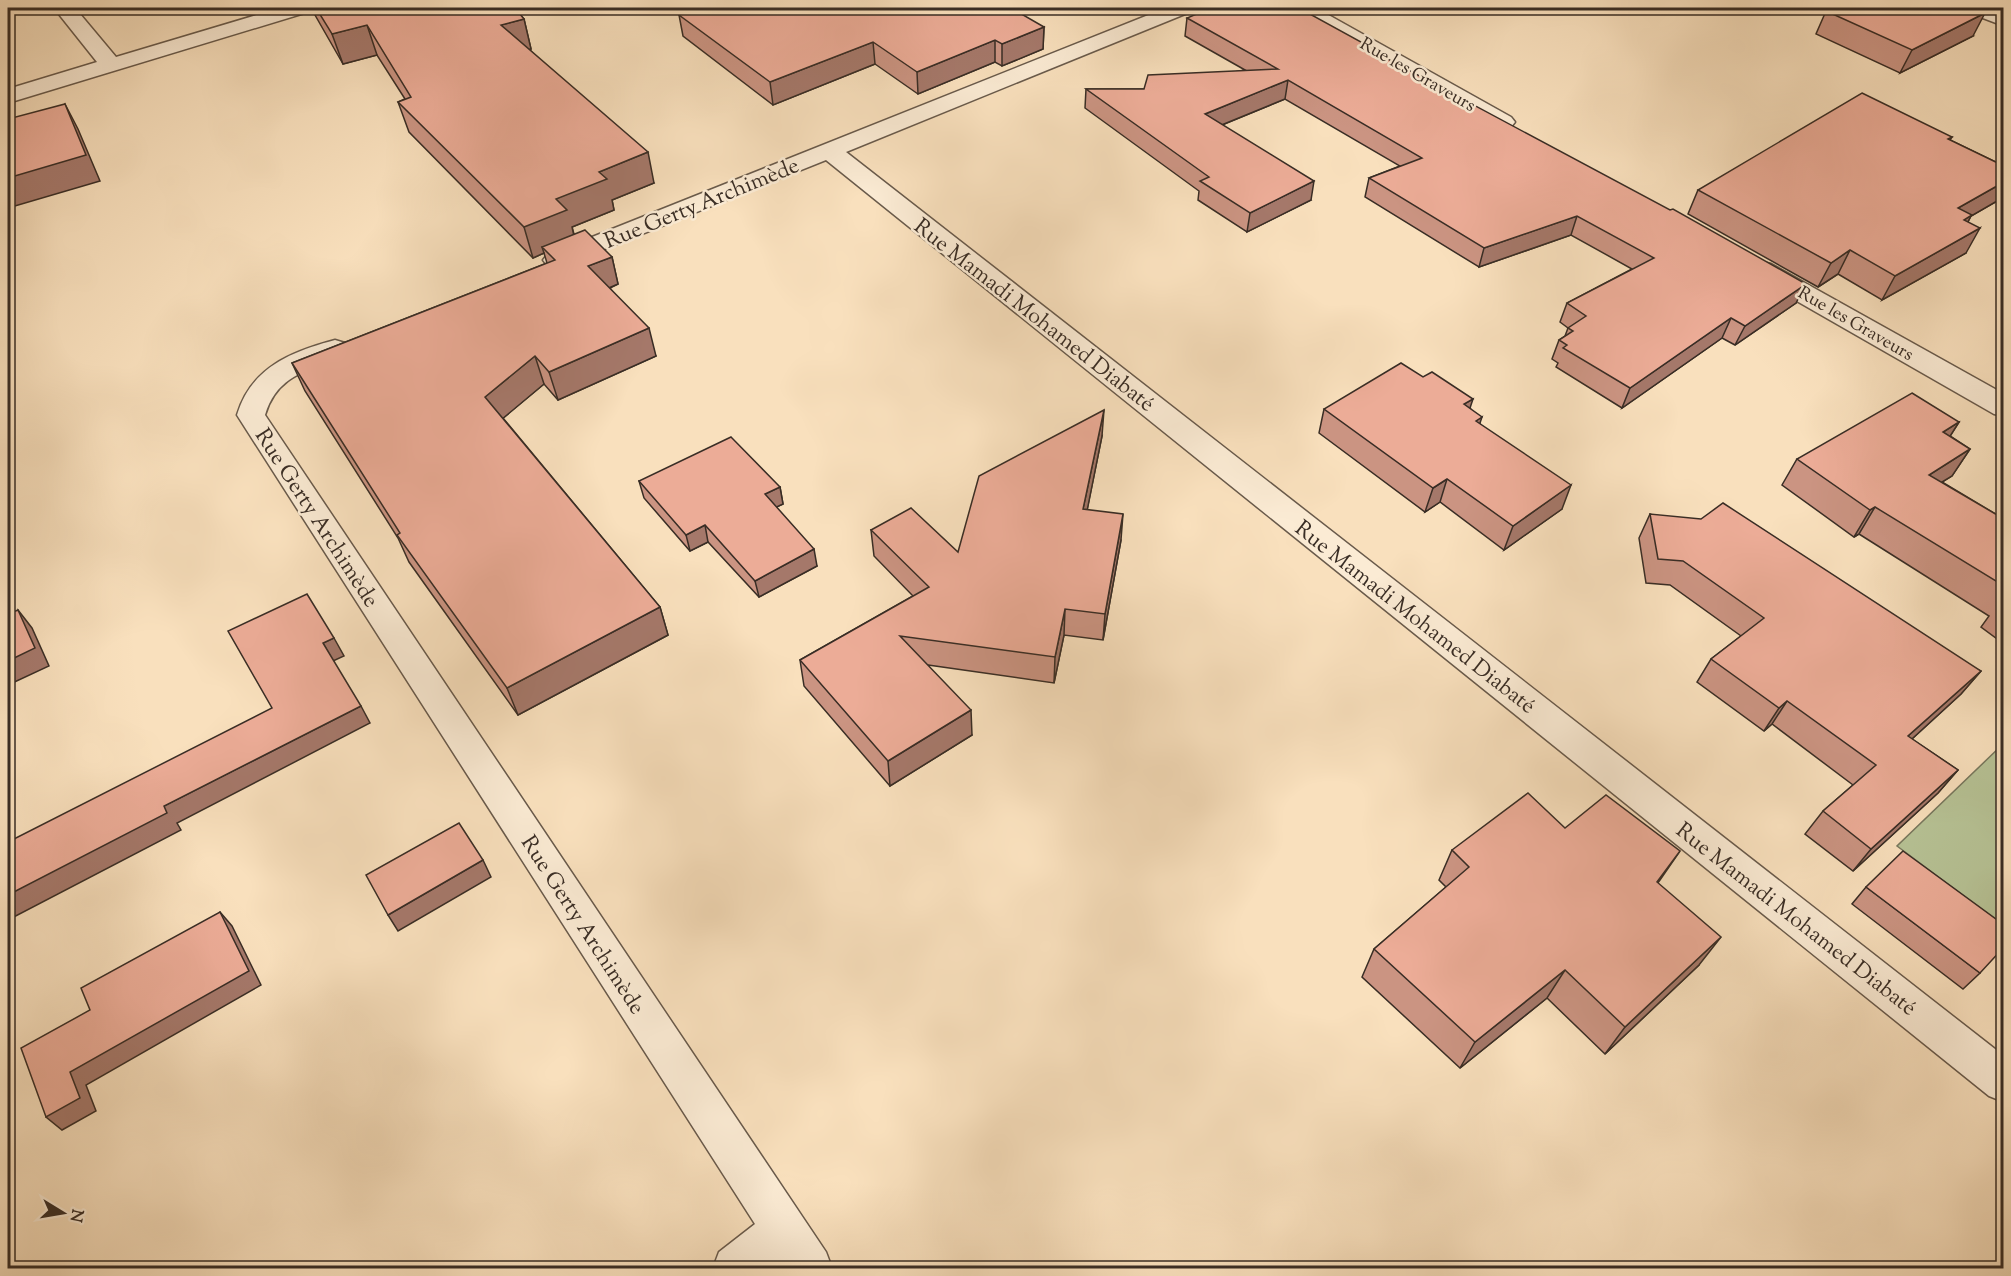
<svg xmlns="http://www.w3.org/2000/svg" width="2011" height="1276" viewBox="0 0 2011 1276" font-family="'Sorts Mill Goudy',serif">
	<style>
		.green { fill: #b7c396; stroke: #78785e; stroke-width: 1.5 }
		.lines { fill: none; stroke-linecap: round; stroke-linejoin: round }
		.minor-casing { stroke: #695a4b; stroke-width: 3 }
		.minor { fill: #fbebd4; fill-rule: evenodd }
		.wall { fill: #cb9482; stroke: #392d25; stroke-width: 1.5 }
		.shaded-wall { fill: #a5786a; stroke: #392d25; stroke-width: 1.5 }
		.building { fill: #ecac97; stroke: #392d25; stroke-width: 1.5 }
		.labels { text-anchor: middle; stroke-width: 5; stroke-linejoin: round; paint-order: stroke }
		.far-street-label { font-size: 18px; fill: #392d25; stroke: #fbebd4 }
		.street-label { font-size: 22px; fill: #392d25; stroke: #fbebd4 }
	</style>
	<rect width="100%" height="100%" fill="#f9e0bd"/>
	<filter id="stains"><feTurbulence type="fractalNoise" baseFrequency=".00333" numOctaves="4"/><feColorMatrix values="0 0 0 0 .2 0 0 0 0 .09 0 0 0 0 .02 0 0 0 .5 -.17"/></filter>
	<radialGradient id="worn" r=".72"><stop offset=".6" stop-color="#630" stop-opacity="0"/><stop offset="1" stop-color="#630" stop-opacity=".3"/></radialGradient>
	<polygon class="green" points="2003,744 2003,925 1897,846"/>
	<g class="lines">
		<g class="minor-casing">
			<g id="minor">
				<polygon points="54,8 75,8 116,57 280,8 312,8 308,12 8,103 8,89 97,62"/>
				<polygon points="1166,8 1194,8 1190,12 846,152 2004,1056 2004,1102 1989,1096 826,160 565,265 556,268 547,265 543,260 547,255"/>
				<polygon points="1290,8 1316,8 1511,117 1515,122 1511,127 1503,129 1495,127 1294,12"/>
				<polygon points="1963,8 1991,8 2004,12 2004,26 1967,12"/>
				<polygon points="1762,262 1771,264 2004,394 2004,416 1994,414 1753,276 1749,270 1753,264"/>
				<path d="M335,340L345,343L349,349C344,357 337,358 329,361C299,373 275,381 265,415L826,1252L832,1268H784L779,1261L770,1268H713L719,1252L755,1224L237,415C251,368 290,352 335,340Z"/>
			</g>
		</g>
		<use href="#minor" class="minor"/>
	</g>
	<g class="wall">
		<polygon points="311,8 515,8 524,19 531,49 529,49 654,183 612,200 614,210 572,227 574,234 612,257 618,284 610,288 656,356 558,400 544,384 503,418 660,607 668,635 518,715 409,562 398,538 305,391 292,363 547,263 544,253 533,258 409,132 398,102 405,99 377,55 343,64"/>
		<polygon points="1826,11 1973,36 1900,73 1816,34"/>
		<polygon points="679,15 1044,27 1043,49 1002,66 995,62 918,94 875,64 773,105 683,36"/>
		<polygon points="1187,18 1372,51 1796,303 1735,345 1722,338 1622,408 1556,367 1558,363 1552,359 1559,340 1565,336 1568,328 1560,322 1567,303 1632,269 1571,235 1479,267 1365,197 1369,178 1400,166 1285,99 1222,125 1311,200 1247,232 1198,200 1199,191 1085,108 1086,89 1144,89 1245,70 1185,36"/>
		<polygon points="1952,137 1950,140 2004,166 2004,197 1971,216 1968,222 1966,253 1882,300 1838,274 1818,287 1688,214 1698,190"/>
		<polygon points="1470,408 1480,424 1562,509 1504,550 1440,502 1425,512 1319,433 1324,409"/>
		<polygon points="1959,422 1950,436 1970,449 1952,476 1942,482 2004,519 2004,644 1981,627 1989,616 1859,534 1854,537 1782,485 1797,459"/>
		<polygon points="1102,436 1087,510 1121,540 1103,640 1064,635 1054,683 928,665 972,735 890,786 804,686 800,660 913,596 874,556 871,530 958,552"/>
		<polygon points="639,481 780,487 783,504 776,507 817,566 759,597 708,542 690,551 644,498"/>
		<polygon points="1650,514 1981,671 1961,694 1912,739 1958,770 1938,793 1853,871 1805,834 1823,811 1853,785 1772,724 1764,731 1697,682 1711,659 1741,636 1670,585 1646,583 1639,538"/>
		<polygon points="1565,828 1658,883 1699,965 1605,1054 1547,998 1460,1068 1362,977 1374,949 1446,887 1439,880 1452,850"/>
		<polygon points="1866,887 1980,973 1963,989 1852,904"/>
	</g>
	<g class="shaded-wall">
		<polygon points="1985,13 1973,36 1900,73 1912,50"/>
		<polygon points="524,19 531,49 509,55 501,25"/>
		<polygon points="367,25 377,55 343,64 332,34"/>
		<polygon points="1044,27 1043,49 1002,66 1002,44"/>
		<polygon points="995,40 995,62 918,94 917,72"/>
		<polygon points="873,42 875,64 773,105 770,82"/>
		<polygon points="1288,80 1285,99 1202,133 1205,114"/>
		<polygon points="65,104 78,129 100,181 8,208 8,178"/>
		<polygon points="648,152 654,183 612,200 614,210 572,227 575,241 542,247 544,253 533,258 524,227 556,199 599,172"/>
		<polygon points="1314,181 1311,200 1247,232 1250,213"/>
		<polygon points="2004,182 2004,197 1971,216 1958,240 1958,208"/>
		<polygon points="1577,216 1571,235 1479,267 1484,248"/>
		<polygon points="1980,228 1966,253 1882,300 1895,276"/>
		<polygon points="1850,250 1838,274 1818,287 1831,263"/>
		<polygon points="612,257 618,284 595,294 588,266"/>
		<polygon points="1806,284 1796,303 1735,345 1745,326"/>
		<polygon points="1731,318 1722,338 1622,408 1630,388"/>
		<polygon points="649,328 656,356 558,400 549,372"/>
		<polygon points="535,356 544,384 495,425 485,397"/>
		<polygon points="1473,399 1465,423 1464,404"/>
		<polygon points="1104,410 1102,436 1082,536 1083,509"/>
		<polygon points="1482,417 1474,441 1476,421"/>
		<polygon points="1959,422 1942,449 1943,432"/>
		<polygon points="1970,449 1952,476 1911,501 1929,475"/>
		<polygon points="1447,479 1440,502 1425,512 1433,488"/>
		<polygon points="1571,485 1562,509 1504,550 1513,526"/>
		<polygon points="780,487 783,504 768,511 765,494"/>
		<polygon points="1875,507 1859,534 1854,537 1870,510"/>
		<polygon points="1123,514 1121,540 1103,640 1105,614"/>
		<polygon points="705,525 708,542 690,551 686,535"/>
		<polygon points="814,549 817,566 759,597 755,581"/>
		<polygon points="660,607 668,635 518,715 507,688"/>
		<polygon points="1065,609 1064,635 1054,683 1055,657"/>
		<polygon points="18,610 32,628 49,666 8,685 8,661"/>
		<polygon points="334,638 344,656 333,661 323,643"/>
		<polygon points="1981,671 1961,694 1890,759 1908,736"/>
		<polygon points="1787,701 1772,724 1764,731 1779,708"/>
		<polygon points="361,706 370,723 177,823 181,830 8,920 8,895 164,806"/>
		<polygon points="971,710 972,735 890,786 888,761"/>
		<polygon points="1958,770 1938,793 1853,871 1871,849"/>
		<polygon points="1680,851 1660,880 1637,911 1657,882"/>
		<polygon points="483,860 491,877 398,931 388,915"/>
		<polygon points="220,912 232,926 261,985 86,1085 96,1111 62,1130 46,1117 70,1072"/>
		<polygon points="1721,937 1699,965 1605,1054 1625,1027"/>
		<polygon points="1565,970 1547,998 1460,1068 1475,1042"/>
	</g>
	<g class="building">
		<polygon points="316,8 515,8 524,19 501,25 648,152 599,172 607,179 556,199 567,210 524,227 398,102 411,97 367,25 332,34"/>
		<polygon points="699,8 1011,8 1044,27 1002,44 995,40 917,72 873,42 770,82 679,15"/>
		<polygon points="1211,8 1299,8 1372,48 1369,49 1670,210 1673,209 1806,284 1745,326 1731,318 1630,388 1563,348 1567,345 1559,340 1573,331 1568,328 1586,316 1567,303 1654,258 1577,216 1484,248 1369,178 1422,158 1288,80 1205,114 1314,181 1250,213 1200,181 1209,177 1086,89 1144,89 1148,75 1278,69 1187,18"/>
		<polygon points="1834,8 1971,8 1985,13 1912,50 1826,11"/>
		<polygon points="1862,93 1952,137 1948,139 2004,166 2004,182 1958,208 1972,215 1964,220 1980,228 1895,276 1850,250 1831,263 1698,190"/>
		<polygon points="65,104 86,155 8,178 8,119"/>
		<polygon points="585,230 612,257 588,266 649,328 549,372 535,356 485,397 660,607 507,688 397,535 400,533 292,363 555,260 542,247"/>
		<polygon points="1401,363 1423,377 1432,372 1473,399 1464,404 1482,417 1476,421 1571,485 1513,526 1447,479 1433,488 1324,409"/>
		<polygon points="1912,393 1959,422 1943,432 1970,449 1929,475 2004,519 2004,586 1875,507 1870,510 1797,459"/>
		<polygon points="1104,410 1083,509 1123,514 1105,614 1065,609 1055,657 900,636 971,710 888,761 800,660 929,587 871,530 911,508 958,552 979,476"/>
		<polygon points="731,437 780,487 765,494 814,549 755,581 705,525 686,535 639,481"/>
		<polygon points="1723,503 1981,671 1908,736 1958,770 1871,849 1823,811 1876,765 1787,701 1779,708 1711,659 1764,618 1683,561 1658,559 1650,514 1701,519"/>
		<polygon points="307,594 334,638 323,643 361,706 164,806 167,813 8,895 8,842 272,708 228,631"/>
		<polygon points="18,610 35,648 8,661 8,614"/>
		<polygon points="1528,793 1565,828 1606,795 1680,851 1657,882 1721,937 1625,1027 1565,970 1475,1042 1374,949 1469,867 1452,850"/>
		<polygon points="459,823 483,860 388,915 366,875"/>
		<polygon points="1903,851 2004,925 2004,947 1980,973 1866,887"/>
		<polygon points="220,912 249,971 70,1072 80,1098 46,1117 21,1048 90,1010 81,988"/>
	</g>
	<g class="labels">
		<g class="far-street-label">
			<text transform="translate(1418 74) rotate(30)" y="6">Rue les Graveurs</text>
			<text transform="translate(1856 323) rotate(30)" y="6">Rue les Graveurs</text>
		</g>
		<g class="street-label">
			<text transform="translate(701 202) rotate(-22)" y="8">Rue Gerty Archimède</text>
			<text transform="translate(1035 314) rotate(38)" y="8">Rue Mamadi Mohamed Diabaté</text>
			<text transform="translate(318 517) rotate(57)" y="8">Rue Gerty Archimède</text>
			<text transform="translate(1416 616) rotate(38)" y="8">Rue Mamadi Mohamed Diabaté</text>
			<text transform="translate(1797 918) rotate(38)" y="8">Rue Mamadi Mohamed Diabaté</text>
			<text transform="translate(584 924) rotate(57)" y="8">Rue Gerty Archimède</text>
		</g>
	</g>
	<rect width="2011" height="1276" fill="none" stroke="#f9e0bd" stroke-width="30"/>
	<rect x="9" y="9" width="1993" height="1258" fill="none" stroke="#392d25" stroke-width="3"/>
	<rect x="15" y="15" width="1981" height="1246" fill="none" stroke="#392d25" stroke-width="1.5"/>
	<g transform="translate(63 1213) rotate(101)" stroke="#fbebd4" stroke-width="4.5" paint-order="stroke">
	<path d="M0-4.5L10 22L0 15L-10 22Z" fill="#392d25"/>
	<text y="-9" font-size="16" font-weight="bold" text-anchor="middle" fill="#392d25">N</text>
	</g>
	<rect width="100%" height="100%" filter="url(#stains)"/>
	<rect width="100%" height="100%" fill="url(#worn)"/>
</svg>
